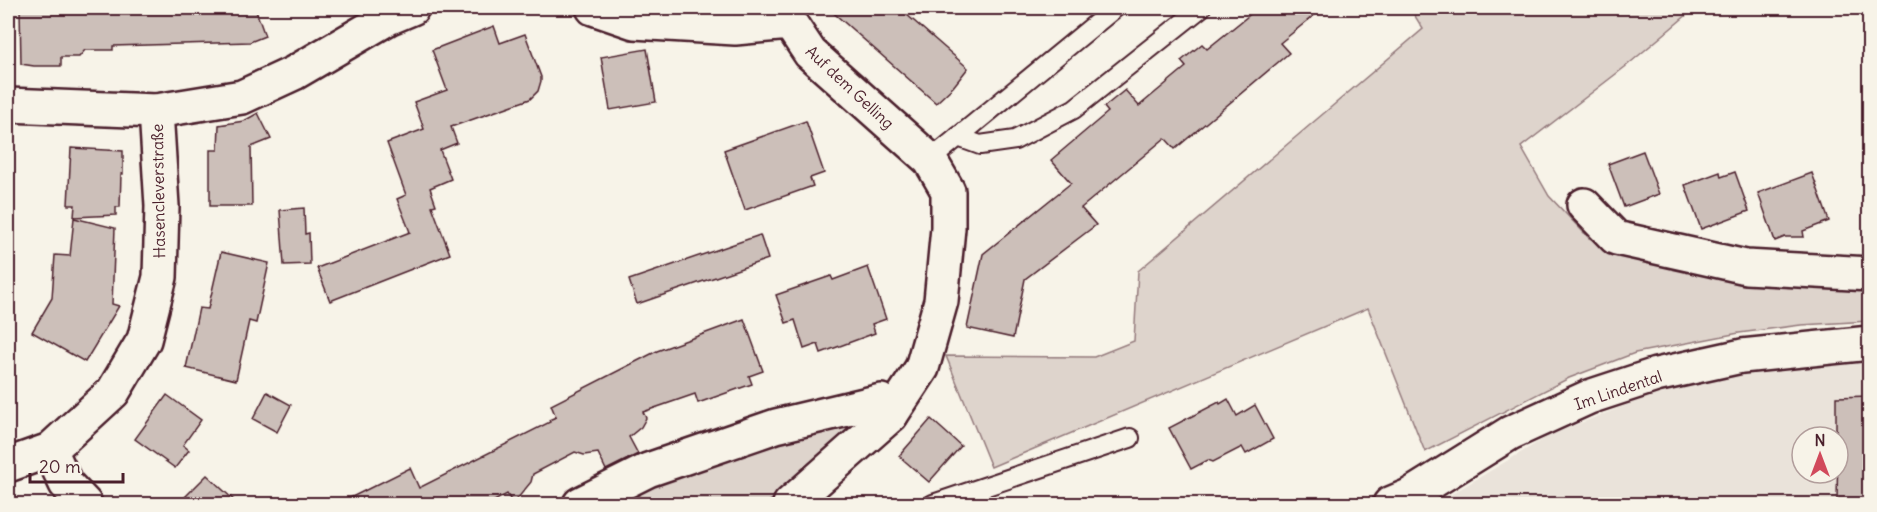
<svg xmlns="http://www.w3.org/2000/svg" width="1877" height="512" viewBox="0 0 1877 512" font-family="Delius,sans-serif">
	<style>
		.built { fill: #eae3da; fill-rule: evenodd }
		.green { fill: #ded4cc; stroke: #947a7c; stroke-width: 1.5 }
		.building { fill: #ccbfb9; stroke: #4a1f2b; stroke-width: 1.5 }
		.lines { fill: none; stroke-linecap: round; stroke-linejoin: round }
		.service-casing { stroke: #4a1f2b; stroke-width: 22 }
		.minor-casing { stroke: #4a1f2b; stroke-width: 38 }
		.service { stroke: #f7f3e8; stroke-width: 18 }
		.minor { stroke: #f7f3e8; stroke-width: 33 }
		.labels { text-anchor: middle; stroke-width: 6; stroke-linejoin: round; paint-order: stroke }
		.street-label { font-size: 16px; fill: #4a1f2b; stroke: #f7f3e8 }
	</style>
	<rect width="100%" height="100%" fill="#f7f3e8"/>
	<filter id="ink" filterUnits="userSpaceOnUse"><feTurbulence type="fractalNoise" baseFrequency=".0167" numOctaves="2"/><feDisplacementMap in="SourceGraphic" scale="12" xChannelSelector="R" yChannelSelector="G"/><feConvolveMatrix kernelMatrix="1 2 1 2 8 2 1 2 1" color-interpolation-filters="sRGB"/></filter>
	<g filter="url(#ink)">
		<path class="built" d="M1869,363V504H1435L1550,435L1647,397L1747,372ZM1802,437H1838V473H1802Z"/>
		<g class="green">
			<polygon points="1410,8 1695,8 1625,67 1521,147 1549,196 1589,238 1648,256 1869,282 1869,321 1801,325 1739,333 1635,353 1569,378 1425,452 1368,308 991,467 946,356 1094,357 1134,341 1138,271 1423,29"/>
			<polygon points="845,425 848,434 817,468 765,504 611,504 711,457"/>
		</g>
		<g class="building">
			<polygon points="20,8 255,8 265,36 250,42 113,46 113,50 85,50 79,57 61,57 61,66 34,66 21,64"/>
			<polygon points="828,8 899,8 968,68 953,87 936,103"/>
			<polygon points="1258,8 1323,8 1280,43 1289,53 1175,149 1165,138 1081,208 1096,225 1025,279 1013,338 967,328 983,254 1071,183 1051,160 1108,112 1104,107 1125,90 1139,106 1186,67 1181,61 1202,44 1207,49"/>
			<polygon points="494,26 500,43 525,34 541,77 541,81 538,91 530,99 451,127 457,143 440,150 451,179 430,188 436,205 432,206 450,254 330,301 317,268 410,232 397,199 406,195 387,143 424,129 414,102 447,90 432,50"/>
			<polygon points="647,49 656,102 610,110 601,57"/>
			<polygon points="258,113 271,139 251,147 252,206 210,206 210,150 218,150 219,125 244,121"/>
			<polygon points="806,121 824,173 810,178 813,186 745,210 724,150"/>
			<polygon points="71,148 123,151 123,174 121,174 120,207 116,207 116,215 74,217 75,205 68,205"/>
			<polygon points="1643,151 1659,194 1624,207 1608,164"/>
			<polygon points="1720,172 1721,177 1735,172 1749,211 1701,229 1685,185"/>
			<polygon points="1812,173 1829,221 1803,231 1804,237 1785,237 1775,241 1758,193"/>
			<polygon points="304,208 305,234 309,233 310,264 284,265 280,210"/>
			<polygon points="74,218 115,228 112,304 119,306 85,362 32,332 52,298 55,255 70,256"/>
			<polygon points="760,235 768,259 637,304 629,280"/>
			<polygon points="221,252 269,263 256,323 249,321 236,380 186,368 199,308 208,309"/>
			<polygon points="868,267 886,319 872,324 875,333 821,353 818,344 804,349 795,320 786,323 776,295 831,276 833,280"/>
			<polygon points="744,319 763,371 749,376 752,384 698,403 695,394 643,412 646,418 641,427 629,437 638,454 606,470 598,453 584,455 575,452 533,474 531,482 513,504 507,494 489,504 338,504 410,468 419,488 550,422 549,420 556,417 551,405 657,351"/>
			<polygon points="267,392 291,405 277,432 253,419"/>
			<polygon points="167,395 201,420 183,445 189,450 175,468 135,439"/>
			<polygon points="1869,396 1869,504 1837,504 1838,437 1836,437 1836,397"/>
			<polygon points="1228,399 1237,416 1255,405 1273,439 1246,454 1242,447 1213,462 1208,460 1191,469 1169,428 1219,402 1220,404"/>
			<polygon points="931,419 961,446 929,482 899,456"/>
			<polygon points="207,475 238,504 178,504"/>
		</g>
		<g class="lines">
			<g class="service-casing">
				<g id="service">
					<polyline points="958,137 980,145 1015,140 1074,109 1201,8"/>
					<polyline points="930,160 1115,8"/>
					<polyline points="933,504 1130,438"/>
				</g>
			</g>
			<g class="minor-casing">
				<g id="minor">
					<polyline points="593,8 634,22 735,28 790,23 810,53 930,160 948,191 948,228 941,301 922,368 891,415 790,504"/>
					<polyline points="8,105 156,111 242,97 294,73 388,18 412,8"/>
					<polyline points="1584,205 1616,238 1746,267 1870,274"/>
					<polyline points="50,450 66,484 85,504"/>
					<polyline points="8,465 50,450 113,392 144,340 160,277 162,206 156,111"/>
					<polyline points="580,504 648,470 776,426 881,401 891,415"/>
					<polyline points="1390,504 1409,496 1510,433 1589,397 1656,375 1742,356 1870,343"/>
				</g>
			</g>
			<use href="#service" class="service"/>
			<use href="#minor" class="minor"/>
		</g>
	</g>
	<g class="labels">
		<g class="street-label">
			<text transform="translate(850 87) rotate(43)" y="6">Auf dem Gelling</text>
			<text transform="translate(158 191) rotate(-91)" y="6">Hasencleverstraße</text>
			<text transform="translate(1618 390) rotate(-19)" y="6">Im Lindental</text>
		</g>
	</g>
	<rect width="1877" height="512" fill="none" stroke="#f7f3e8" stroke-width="30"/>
	<rect x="15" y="15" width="1847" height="482" fill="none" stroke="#4a1f2b" stroke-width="2" filter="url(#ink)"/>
	<g transform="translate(1820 455)"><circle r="28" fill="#f7f3e8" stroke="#b29e9c" stroke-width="1.5"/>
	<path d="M0-4.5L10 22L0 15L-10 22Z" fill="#d1495b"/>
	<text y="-9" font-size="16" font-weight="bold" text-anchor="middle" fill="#4a1f2b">N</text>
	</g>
	<path d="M30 473v9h93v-9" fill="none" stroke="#4a1f2b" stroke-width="3"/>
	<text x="39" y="473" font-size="18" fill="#4a1f2b" stroke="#f7f3e8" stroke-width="4.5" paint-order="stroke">20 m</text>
</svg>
